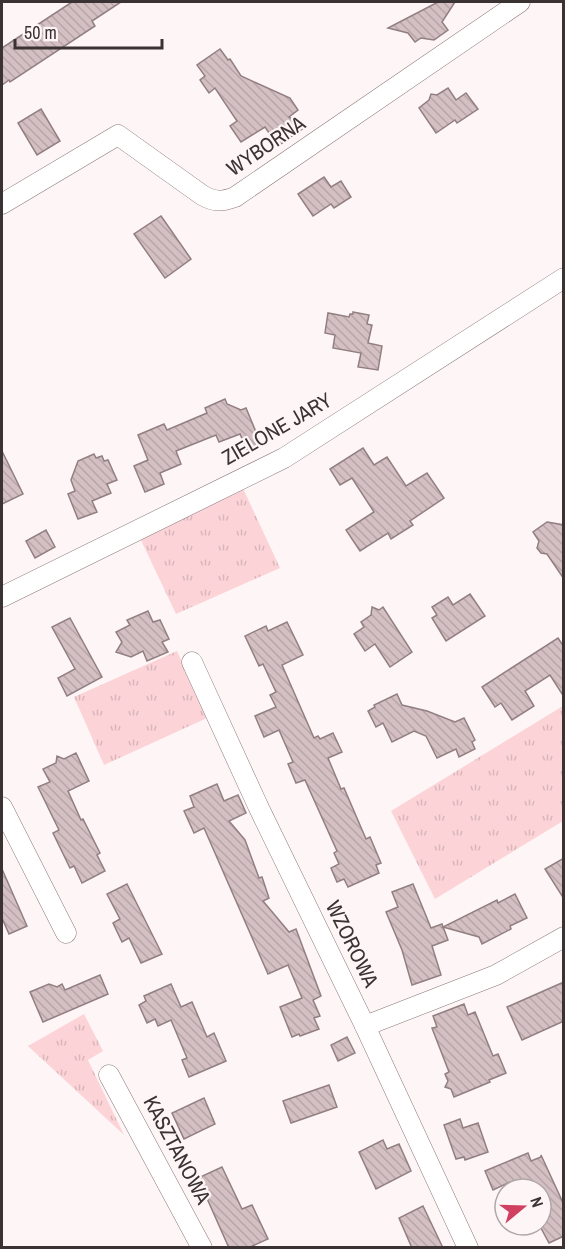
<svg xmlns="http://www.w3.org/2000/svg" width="565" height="1249" viewBox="0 0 565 1249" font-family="'Archivo Narrow',sans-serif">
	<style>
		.grass { fill: url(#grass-tufts) }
		.building { fill: url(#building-back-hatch); stroke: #927f81; stroke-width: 1.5 }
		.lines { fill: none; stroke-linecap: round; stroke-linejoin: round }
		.minor-casing { stroke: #8b797a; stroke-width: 21 }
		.minor { stroke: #fff; stroke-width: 20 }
		.labels { text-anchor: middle; stroke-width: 4.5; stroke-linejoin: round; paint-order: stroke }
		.street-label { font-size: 21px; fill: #3a3233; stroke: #fef5f6 }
	</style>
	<defs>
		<pattern id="grass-tufts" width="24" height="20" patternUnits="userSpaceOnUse" patternTransform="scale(1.5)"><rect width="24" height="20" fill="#fcd4d8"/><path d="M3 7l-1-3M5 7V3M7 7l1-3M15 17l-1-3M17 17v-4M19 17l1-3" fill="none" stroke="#d9b6ba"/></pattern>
		<pattern id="building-back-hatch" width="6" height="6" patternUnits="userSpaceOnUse" patternTransform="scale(1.5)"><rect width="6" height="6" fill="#d4c0c2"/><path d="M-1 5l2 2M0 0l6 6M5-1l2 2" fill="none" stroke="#b7a5a7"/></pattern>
	</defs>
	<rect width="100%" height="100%" fill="#fef5f6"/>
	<g class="grass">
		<polygon points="241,484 280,568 176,614 139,536"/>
		<polygon points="177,651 207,718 104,765 74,697"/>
		<polygon points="563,706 563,821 435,899 391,811"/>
		<polygon points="84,1014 103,1051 88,1060 124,1135 28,1046"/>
	</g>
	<g class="building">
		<polygon points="72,2 121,2 92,21 95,26 10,82 9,80 2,85 2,48"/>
		<polygon points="438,2 455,2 442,22 448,30 434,40 421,38 415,42 408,33 388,28"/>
		<polygon points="220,49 228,60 230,59 241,76 290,98 298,110 289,117 305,127 278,146 265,127 241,142 230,126 237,121 215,88 209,93 200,80 205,76 197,65"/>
		<polygon points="448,88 456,100 466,93 478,109 457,123 455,120 436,133 419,108 429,100 431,94 437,95"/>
		<polygon points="41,109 60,141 37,155 18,123"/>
		<polygon points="324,177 331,187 341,181 351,197 334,208 331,204 313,216 298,194"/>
		<polygon points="161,216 191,259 165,278 134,234"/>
		<polygon points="353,312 369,315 367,324 372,325 368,343 382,346 378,370 358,367 361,353 333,348 335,335 325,333 328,313 349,317 350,314 353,314"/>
		<polygon points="225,399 227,404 241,410 246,408 261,444 247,450 240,434 219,442 216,435 176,451 181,464 160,473 164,484 145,492 134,466 148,460 138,435 164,424 167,430 207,413 205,408"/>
		<polygon points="363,448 374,465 387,457 406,486 427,473 444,498 410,521 413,525 391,539 388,533 360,551 346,530 374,512 352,478 340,485 330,469"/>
		<polygon points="2,451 23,494 2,504"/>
		<polygon points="94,454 96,458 102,456 104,461 108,460 117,480 107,484 111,493 92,501 97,512 78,519 68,494 75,491 71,480 78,461"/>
		<polygon points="547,522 564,525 564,579 547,554 541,553 537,548 539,541 533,532"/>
		<polygon points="46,530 55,547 35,558 26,541"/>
		<polygon points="470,594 485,616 446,641 432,618 437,615 432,607 448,597 453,605"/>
		<polygon points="372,607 379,610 383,607 412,652 390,667 375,644 365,651 354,634 364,627 361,622 371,615"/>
		<polygon points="148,611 153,622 160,620 169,639 162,642 168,652 147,661 143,651 131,657 116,652 122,642 116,632 130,625 127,620"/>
		<polygon points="70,618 102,677 67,696 58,678 75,669 52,627"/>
		<polygon points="287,622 303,655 282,665 314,738 318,736 320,739 333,733 342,752 328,758 341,789 344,788 366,839 370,837 381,863 376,865 379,873 348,887 344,879 337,882 331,868 339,864 334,853 337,851 305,780 296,783 288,764 293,762 279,730 264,737 255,716 276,707 270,695 276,692 263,664 259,666 245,636 266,626 268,631"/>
		<polygon points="558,638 564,647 564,697 550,675 525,691 534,706 512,720 501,703 495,707 482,687"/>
		<polygon points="397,694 402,705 427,711 455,722 464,718 475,740 472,742 475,749 459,757 456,749 437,758 426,736 414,731 392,742 383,723 376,727 368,711 375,707 374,705"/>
		<polygon points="76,753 89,781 68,791 81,820 83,819 100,853 97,855 105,871 82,883 74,866 70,868 53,833 59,830 38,787 50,782 43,769 56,763 57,756 64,759"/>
		<polygon points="217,784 224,801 238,795 246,813 229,821 245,840 259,878 262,877 269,898 263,901 289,932 296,929 321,996 313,1000 320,1016 314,1018 319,1029 300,1036 299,1034 292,1037 280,1007 302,998 288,965 268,974 204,828 194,833 184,811 194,807 190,796"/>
		<polygon points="564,858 564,899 545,869"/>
		<polygon points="2,869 27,926 9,934 2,918"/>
		<polygon points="127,884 162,954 141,963 129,938 122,942 113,923 120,919 107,894"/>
		<polygon points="413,884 431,928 442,924 448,940 432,946 441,975 412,985 402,950 386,912 398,907 392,892"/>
		<polygon points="515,894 527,918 510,926 511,929 482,944 479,937 443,927 497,900 498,903"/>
		<polygon points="100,975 108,994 43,1022 30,992 49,984 57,987 62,984 65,990"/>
		<polygon points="564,982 564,1021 522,1040 507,1007"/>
		<polygon points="171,984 181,1007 192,1002 207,1037 214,1033 226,1061 189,1077 182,1060 187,1058 171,1020 158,1026 155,1019 147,1023 139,1005 146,1001 144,996"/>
		<polygon points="464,1004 468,1015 475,1012 493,1056 498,1054 506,1073 489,1080 490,1082 454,1097 451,1089 445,1087 448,1081 445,1074 449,1072 432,1028 437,1027 433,1016"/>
		<polygon points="347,1037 355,1053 338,1061 331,1045"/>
		<polygon points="329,1085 337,1107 291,1123 283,1101"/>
		<polygon points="204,1098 215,1124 184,1139 172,1113"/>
		<polygon points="460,1119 463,1128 478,1123 488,1152 465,1160 464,1157 456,1159 444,1125"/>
		<polygon points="383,1140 387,1149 399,1144 411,1171 376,1189 359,1152"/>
		<polygon points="528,1153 531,1161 541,1157 541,1155 564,1205 564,1236 549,1243 541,1228 541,1189 513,1189 510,1182 493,1190 485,1171"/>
		<polygon points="222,1167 242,1209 252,1205 268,1239 248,1248 229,1248 198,1178"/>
		<polygon points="423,1206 443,1248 412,1248 399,1218"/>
	</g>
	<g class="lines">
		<g class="minor-casing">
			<g id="minor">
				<path d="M2,204L118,135L202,195C214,202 222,202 235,197L520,2"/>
				<polyline points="2,597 284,458 564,278"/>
				<polyline points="192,662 258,806 365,1026 468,1248"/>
				<polyline points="2,807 66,933"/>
				<polyline points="365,1026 496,975 564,937"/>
				<polyline points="109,1075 202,1248"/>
			</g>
		</g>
		<use href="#minor" class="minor"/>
	</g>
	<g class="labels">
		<g class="street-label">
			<text transform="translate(266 146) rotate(-34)" y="7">WYBORNA</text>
			<text transform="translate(277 429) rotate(-30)" y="7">ZIELONE JARY</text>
			<text transform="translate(352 944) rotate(64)" y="7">WZOROWA</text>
			<text transform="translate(177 1150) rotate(62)" y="7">KASZTANOWA</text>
		</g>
	</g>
	<rect width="565" height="1249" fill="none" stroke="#3a3233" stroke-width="6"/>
	<g transform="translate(523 1207) rotate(71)"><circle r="28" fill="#fef5f6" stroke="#b0a7a8" stroke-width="1.5"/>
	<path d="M0-4.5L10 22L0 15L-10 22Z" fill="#d04060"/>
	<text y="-9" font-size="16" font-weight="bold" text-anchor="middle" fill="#3a3233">N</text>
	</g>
	<path d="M15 39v9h147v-9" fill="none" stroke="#3a3233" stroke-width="3"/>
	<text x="24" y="39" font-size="18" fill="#3a3233" stroke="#fef5f6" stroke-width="4.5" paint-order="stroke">50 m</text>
</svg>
